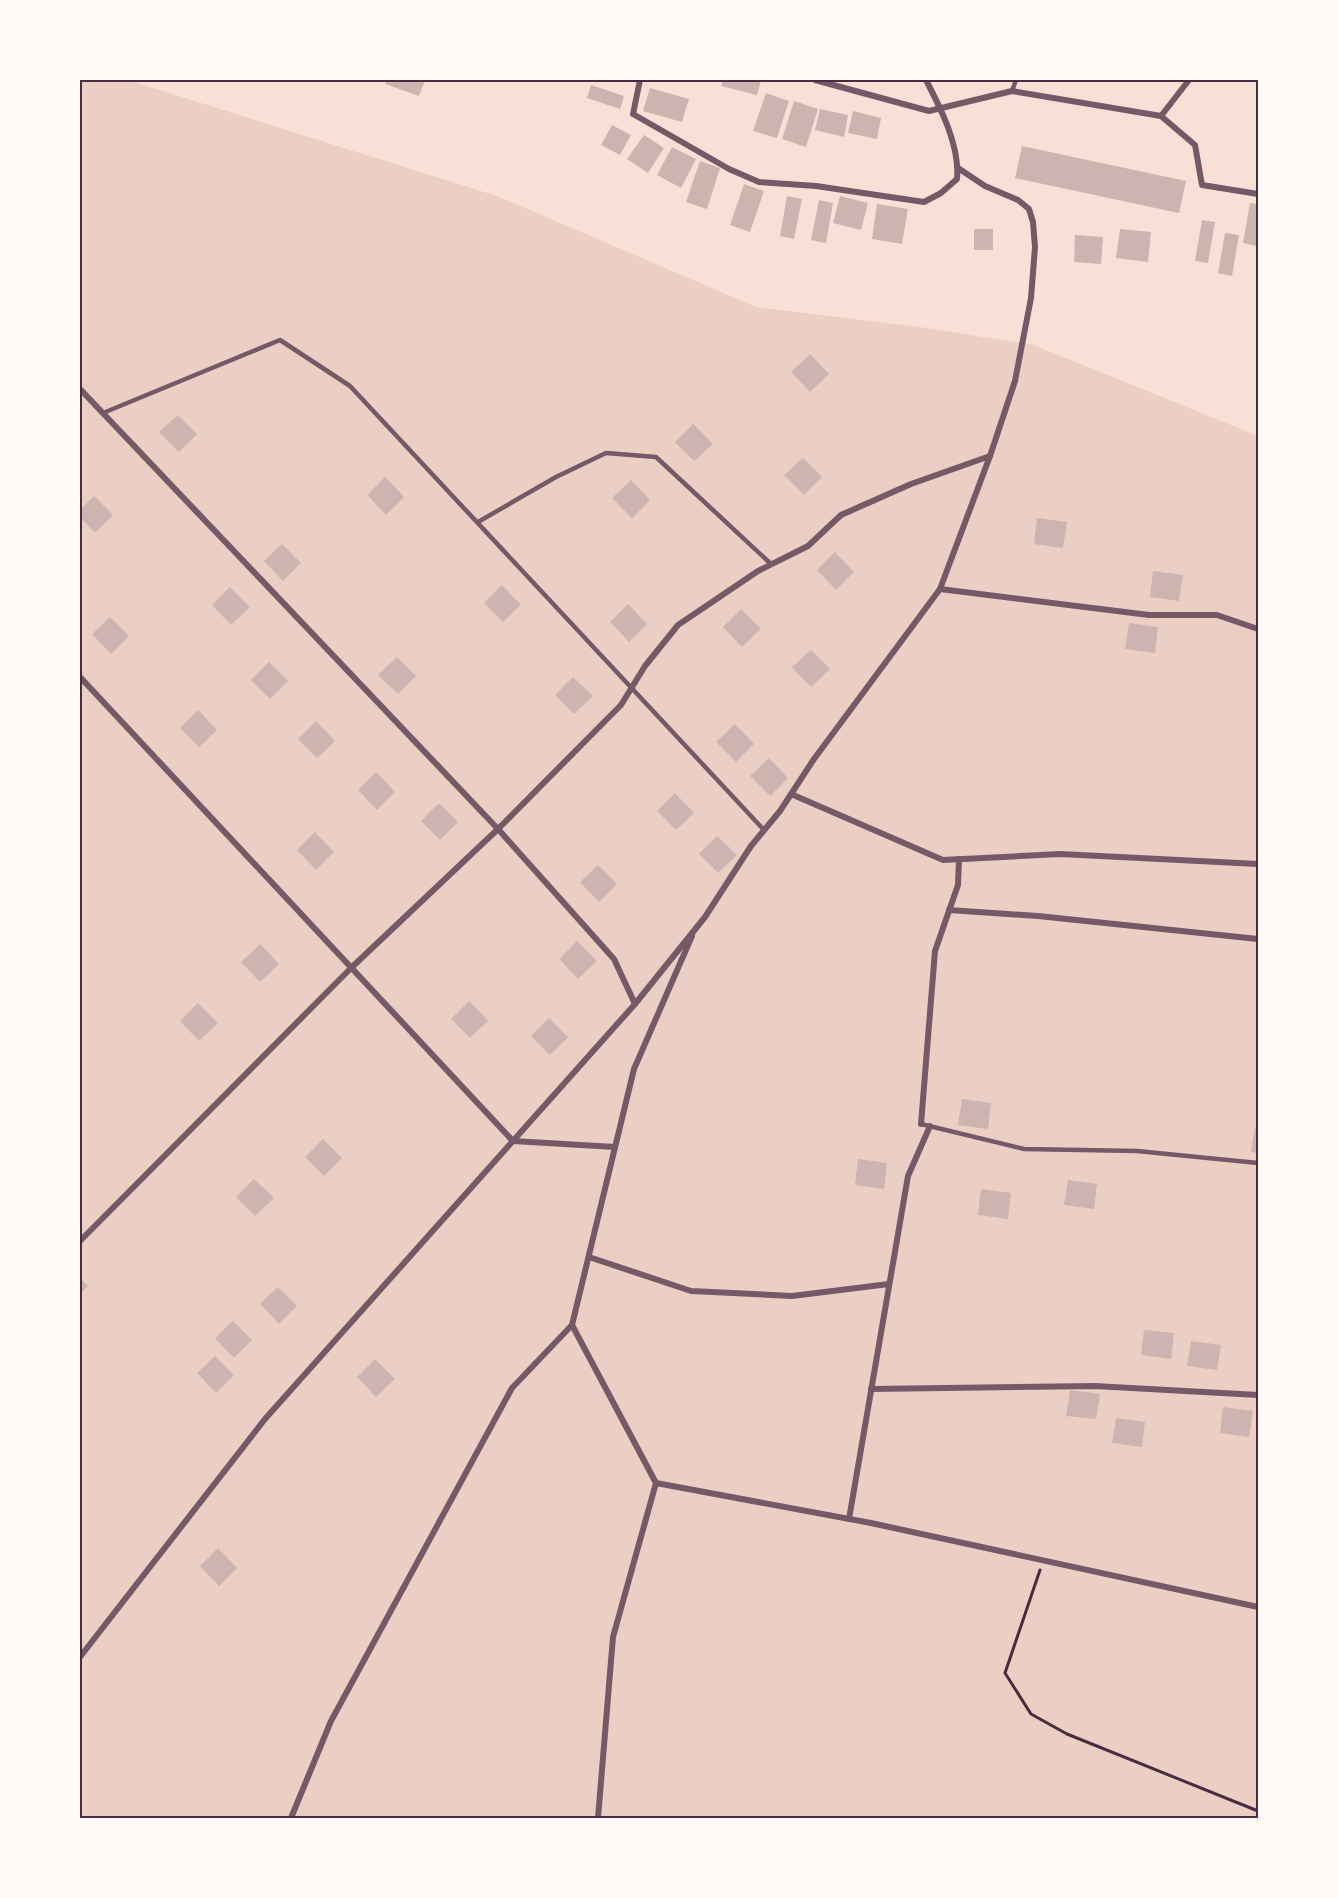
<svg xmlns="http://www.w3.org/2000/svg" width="1338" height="1898" viewBox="0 0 1338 1898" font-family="'Source Sans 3',sans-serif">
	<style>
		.green { fill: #ebcfc5 }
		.building { fill: #ccb4b1 }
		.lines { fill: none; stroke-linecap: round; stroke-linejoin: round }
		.path { stroke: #4a2c40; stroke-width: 3 }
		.service { stroke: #755966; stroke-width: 4.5 }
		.minor { stroke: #755966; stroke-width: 6 }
		.neatline { fill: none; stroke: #4a2c40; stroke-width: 2 }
	</style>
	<rect width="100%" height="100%" fill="#f7e1d7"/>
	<polygon class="green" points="80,80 128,80 500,197 756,307 920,327 1034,345 1258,436 1258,1818 80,1818"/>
	<g class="building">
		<polygon points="387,80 425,80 419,96 385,84"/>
		<polygon points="723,80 761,80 757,95 721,86"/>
		<polygon points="591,85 624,96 620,109 587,98"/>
		<polygon points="650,88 689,99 682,122 643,111"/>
		<polygon points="766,93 789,101 777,138 753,131"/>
		<polygon points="794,101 818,109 806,147 782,139"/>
		<polygon points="820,109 848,115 844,137 815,130"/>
		<polygon points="853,111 881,118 877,139 848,133"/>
		<polygon points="612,125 631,135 620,155 601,145"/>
		<polygon points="644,135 664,148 648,173 627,159"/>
		<polygon points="1022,146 1186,181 1179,213 1015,178"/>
		<polygon points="672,147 696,159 681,188 657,175"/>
		<polygon points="700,161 720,168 707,209 686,202"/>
		<polygon points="744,184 764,191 750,232 730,225"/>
		<polygon points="787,196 802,199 794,239 780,236"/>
		<polygon points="840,196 868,203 861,230 833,223"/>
		<polygon points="819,200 833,203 826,243 811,240"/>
		<polygon points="1250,203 1258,204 1257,246 1243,243"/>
		<polygon points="877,204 908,209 902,244 872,239"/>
		<polygon points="1202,220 1215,222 1208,263 1195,261"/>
		<rect x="974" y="229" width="19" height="21"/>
		<polygon points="1120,229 1151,232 1148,262 1116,258"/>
		<polygon points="1225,233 1239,235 1232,276 1218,273"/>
		<polygon points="1075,235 1103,237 1101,264 1074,262"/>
		<polygon points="810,354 829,374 810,392 791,372"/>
		<polygon points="178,415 197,434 179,452 159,432"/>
		<polygon points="693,424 713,444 694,461 675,442"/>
		<polygon points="803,458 822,477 804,495 784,475"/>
		<polygon points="385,477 404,497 386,515 367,495"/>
		<polygon points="631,480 650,500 632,518 612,498"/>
		<polygon points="94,496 113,515 95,533 80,517 80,510"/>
		<polygon points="1037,518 1067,522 1063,548 1034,544"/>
		<polygon points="282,544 301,563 283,581 264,561"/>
		<polygon points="835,552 854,572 836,590 817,570"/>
		<polygon points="1153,571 1183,575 1179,601 1150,597"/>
		<polygon points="502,585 521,605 503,622 484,603"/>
		<polygon points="230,587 250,607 231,625 212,605"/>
		<polygon points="628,604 647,624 629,642 610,622"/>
		<polygon points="741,609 761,629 742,647 723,627"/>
		<polygon points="110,617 129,636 111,654 92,634"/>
		<polygon points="1129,623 1158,627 1155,653 1125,649"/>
		<polygon points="811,650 830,669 811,687 792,667"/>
		<polygon points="397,657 416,676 398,694 378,675"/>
		<polygon points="269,662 288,681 270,699 251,680"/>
		<polygon points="573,677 593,696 574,714 555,695"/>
		<polygon points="198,710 217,730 199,747 180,728"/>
		<polygon points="316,721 335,741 317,758 298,739"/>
		<polygon points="735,724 754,744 736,762 716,742"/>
		<polygon points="769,758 788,778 770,796 750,776"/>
		<polygon points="376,772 395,792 377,810 358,790"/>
		<polygon points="675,793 694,813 676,830 657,811"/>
		<polygon points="439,803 458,822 440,840 421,821"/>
		<polygon points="315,832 334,852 316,870 297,850"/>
		<polygon points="717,836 737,855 718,873 699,854"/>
		<polygon points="598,865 617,884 599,902 580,882"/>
		<polygon points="577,941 597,961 578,979 559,959"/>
		<polygon points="260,944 279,964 260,982 241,962"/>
		<polygon points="469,1001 488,1021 470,1038 451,1019"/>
		<polygon points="198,1003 218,1023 199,1041 180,1021"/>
		<polygon points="549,1018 568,1037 550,1055 531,1036"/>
		<polygon points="962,1099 991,1103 988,1129 958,1125"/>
		<polygon points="1255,1127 1258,1127 1258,1153 1251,1152"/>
		<polygon points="323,1139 342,1158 324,1176 305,1157"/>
		<polygon points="858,1159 887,1163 884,1189 855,1185"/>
		<polygon points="254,1179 274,1198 255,1216 236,1197"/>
		<polygon points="1068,1180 1097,1184 1094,1209 1064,1205"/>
		<polygon points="981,1189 1011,1193 1008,1219 978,1215"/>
		<polygon points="80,1278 88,1286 80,1294"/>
		<polygon points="278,1287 297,1306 279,1324 260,1304"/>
		<polygon points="233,1321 252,1340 234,1358 215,1338"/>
		<polygon points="1144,1330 1174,1333 1171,1359 1141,1355"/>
		<polygon points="1191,1341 1221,1345 1217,1370 1187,1366"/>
		<polygon points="215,1356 234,1375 216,1393 197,1373"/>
		<polygon points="375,1359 395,1379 376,1397 357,1377"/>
		<polygon points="1070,1390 1100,1394 1096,1419 1066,1416"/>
		<polygon points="1223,1407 1253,1411 1249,1437 1220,1433"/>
		<polygon points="1116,1418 1145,1422 1142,1447 1112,1443"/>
		<polygon points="218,1548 237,1568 219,1586 200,1566"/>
	</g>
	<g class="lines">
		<polyline class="path" points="1040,1570 1005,1673 1031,1714 1067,1734 1258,1811"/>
		<g class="service">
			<polyline points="1012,91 1016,80"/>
			<polyline points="103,413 280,340 350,386 764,830"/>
			<polyline points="478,522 556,477 606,453 656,457 771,564"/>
			<polyline points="921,1124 1024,1149 1137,1151 1258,1163"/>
		</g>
		<g class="minor">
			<path d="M640,80L633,114L729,169L759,182L816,186L924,202L941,193L957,179C960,146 941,109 926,80"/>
			<polyline points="815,80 929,111 1012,91 1161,116 1195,145 1202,185 1258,194"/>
			<polyline points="1161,116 1189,80"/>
			<polyline points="80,389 498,829 614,959 635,1004"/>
			<polyline points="940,589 1149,615 1217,615 1258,629"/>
			<polyline points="80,677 513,1141 615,1147"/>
			<polyline points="791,794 943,860 1060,854 1258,864"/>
			<polyline points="949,910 1038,916 1258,939"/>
			<polyline points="921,1124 935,951 958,885 959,859"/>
			<polyline points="80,1241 351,968 498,829 621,705 645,666 678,625 758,571 808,546 841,515 911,484 990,456"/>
			<polyline points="589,1257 691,1291 792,1296 889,1284"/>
			<polyline points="871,1389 1095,1386 1258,1395"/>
			<polyline points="656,1483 871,1523 1258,1607"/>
			<polyline points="849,1519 908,1176 930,1126"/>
			<polyline points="80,1657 265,1419 635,1004 705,917 751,846 780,811 814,759 940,589 990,456 1015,381 1031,298 1035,247 1033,222 1029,209 1018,200 985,186 958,168"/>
			<polyline points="291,1818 331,1721 512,1388 572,1325"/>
			<polyline points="598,1818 613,1637 656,1483 572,1325 634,1069 692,936"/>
		</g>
	</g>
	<rect width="1338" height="1898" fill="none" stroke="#fffaf5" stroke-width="162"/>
	<rect x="81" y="81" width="1176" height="1736" class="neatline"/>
</svg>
